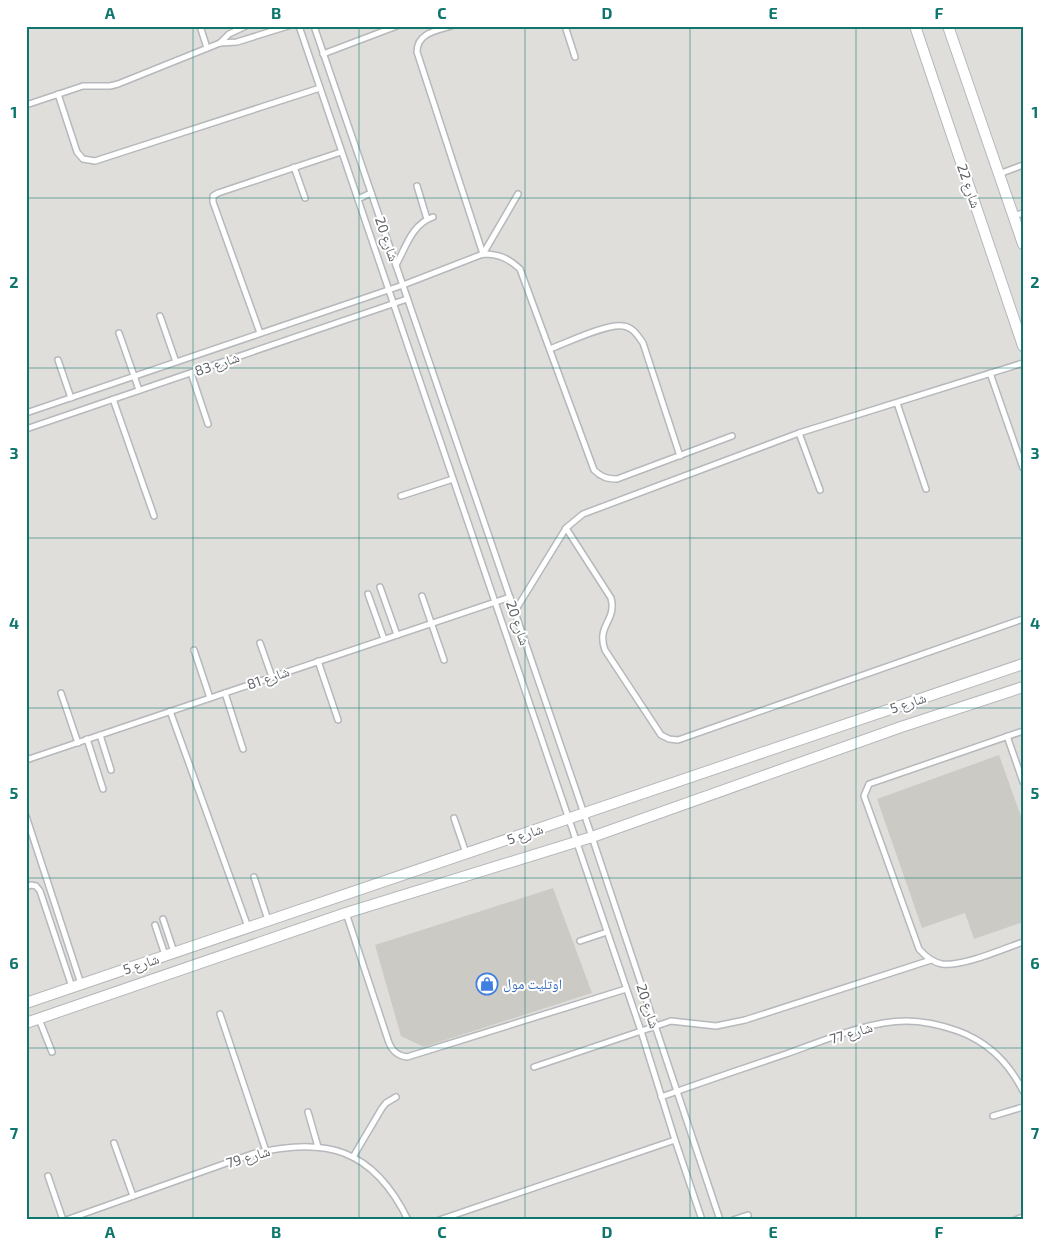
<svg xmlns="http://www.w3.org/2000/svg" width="1049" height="1246" viewBox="0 0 1049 1246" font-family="'Exo 2','Noto Naskh Arabic',sans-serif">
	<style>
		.industrial { fill: #e0deda }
		.building { fill: #cccac5 }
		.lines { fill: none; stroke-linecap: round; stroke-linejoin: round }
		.lane-casing { stroke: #b5b8bc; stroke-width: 8 }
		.street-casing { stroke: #b5b8bc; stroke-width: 12 }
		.lane { stroke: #fff; stroke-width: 5 }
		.street { stroke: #fff; stroke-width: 10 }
		.grid { fill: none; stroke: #0f766e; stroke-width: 1; stroke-opacity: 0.55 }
		.labels { text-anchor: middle; stroke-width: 4; stroke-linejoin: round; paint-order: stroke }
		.street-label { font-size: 14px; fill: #5f6368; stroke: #fff }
		.shop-label { font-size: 14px; fill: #366cbe; stroke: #fff; text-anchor: start }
		.neatline { fill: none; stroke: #0f766e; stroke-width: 2 }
		.grid-label { font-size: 16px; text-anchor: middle; font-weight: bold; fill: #0f766e }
	</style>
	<rect width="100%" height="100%" fill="#f1efe8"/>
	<rect class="industrial" x="26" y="26" width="997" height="1194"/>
	<g class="building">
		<polygon points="999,755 1023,822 1023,922 974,939 965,913 922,928 877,799"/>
		<polygon points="553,888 592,993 424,1047 401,1036 375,945"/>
	</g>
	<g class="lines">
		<g class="lane-casing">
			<g id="lane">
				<polyline points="200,26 207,48"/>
				<polyline points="299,26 641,1031 675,1140 702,1220"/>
				<polyline points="314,26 592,837 720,1220"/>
				<path d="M451,26C436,31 417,33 417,52L483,254"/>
				<polyline points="565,26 575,57"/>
				<polyline points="220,43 229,34 246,26"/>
				<polyline points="323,54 397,26"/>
				<polyline points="58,94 77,152 83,159 95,161 320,88"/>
				<polyline points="26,105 83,86 110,86 118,84 220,43 237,42 288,26"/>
				<polyline points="294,167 305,198"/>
				<polyline points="999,174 1023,165"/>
				<polyline points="417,186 427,219"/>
				<polyline points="358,199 371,193"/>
				<polyline points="1013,216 1023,213"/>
				<polyline points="483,254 518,194"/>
				<path d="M396,265C406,247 412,224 433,217"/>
				<polyline points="160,316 176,362"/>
				<polyline points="119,333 139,390"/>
				<polyline points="260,333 213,202 213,196 218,193 341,152"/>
				<path d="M550,349C566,343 608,323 623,326C633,327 638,336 643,343L680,456"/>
				<polyline points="58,360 71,398"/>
				<polyline points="191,373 208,424"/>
				<polyline points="990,373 1023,468"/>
				<polyline points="113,399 154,516"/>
				<polyline points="897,403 926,489"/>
				<path d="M26,413L403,285L483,254C499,254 508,258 520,269L594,470C601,477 607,479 617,479L732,436"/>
				<polyline points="26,429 407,299"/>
				<polyline points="799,433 820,490"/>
				<polyline points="401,496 453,479"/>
				<path d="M566,528L611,598C617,621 596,625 605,650L661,735L669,739L678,740L1023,619"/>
				<polyline points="380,587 397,635"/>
				<polyline points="368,594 384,639"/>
				<polyline points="422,596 444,660"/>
				<polyline points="515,611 566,528 583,514 799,433 1023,363"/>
				<polyline points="260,643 272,677"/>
				<polyline points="194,650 210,698"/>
				<polyline points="318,661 338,720"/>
				<polyline points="61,693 78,743"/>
				<polyline points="225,693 243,749"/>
				<polyline points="170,711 248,927"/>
				<path d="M1023,731L869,784L864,796L919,949C925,956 932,962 942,964C962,967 1003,949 1023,942"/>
				<polyline points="100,735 111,770"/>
				<polyline points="1007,736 1023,782"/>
				<polyline points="87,739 103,789"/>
				<polyline points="26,760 510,597"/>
				<polyline points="26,816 81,984"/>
				<polyline points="454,818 466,853"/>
				<polyline points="254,877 268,920"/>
				<polyline points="26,887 31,885 36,886 40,891 72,987"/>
				<path d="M346,913L389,1043C393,1052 398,1056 407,1057L626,989"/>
				<polyline points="163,919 174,952"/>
				<polyline points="155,925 165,955"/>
				<polyline points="580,941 607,932"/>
				<polyline points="220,1014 266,1151"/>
				<polyline points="39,1019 52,1052"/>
				<polyline points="534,1067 671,1021 716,1026 745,1020 931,960"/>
				<path d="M661,1097C703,1082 744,1068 786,1054C823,1041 868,1021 906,1021C924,1021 941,1025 958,1031C988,1042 1009,1063 1023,1091"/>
				<polyline points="308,1112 318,1147"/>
				<polyline points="993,1116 1023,1107"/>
				<polyline points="114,1143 133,1196"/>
				<polyline points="353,1157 382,1108 386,1103 396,1097"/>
				<polyline points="48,1176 63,1220"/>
				<path d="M66,1220L252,1154C325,1136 373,1148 408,1220"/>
				<polyline points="439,1220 675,1140"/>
				<polyline points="733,1220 748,1215"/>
				<polyline points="1015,1220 1023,1217"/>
			</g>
		</g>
		<g class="street-casing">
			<g id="street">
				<polyline points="915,26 1023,346"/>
				<polyline points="948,26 1023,244"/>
				<polyline points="26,1003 1023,664"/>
				<polyline points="26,1023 346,913 592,837 901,727 1023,687"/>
			</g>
		</g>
		<use href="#lane" class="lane"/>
		<use href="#street" class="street"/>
	</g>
	<path class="grid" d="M193,26V1220M359,26V1220M525,26V1220M690,26V1220M856,26V1220M26,198H1023M26,368H1023M26,538H1023M26,708H1023M26,878H1023M26,1048H1023"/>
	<defs>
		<g id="shop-ring" transform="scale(1.125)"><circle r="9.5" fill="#fff" stroke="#3f7fe0" stroke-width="1.5"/><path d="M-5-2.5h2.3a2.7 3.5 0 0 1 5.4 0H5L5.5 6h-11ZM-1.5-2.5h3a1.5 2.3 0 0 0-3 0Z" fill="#3f7fe0"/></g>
	</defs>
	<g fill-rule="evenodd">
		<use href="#shop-ring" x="487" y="984"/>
	</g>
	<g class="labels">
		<g class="street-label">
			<text transform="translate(969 186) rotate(71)" y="5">شارع 22</text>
			<text transform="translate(387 239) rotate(71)" y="5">شارع 20</text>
			<text transform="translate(217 364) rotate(-19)" y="5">شارع 83</text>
			<text transform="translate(518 623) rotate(71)" y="5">شارع 20</text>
			<text transform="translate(268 678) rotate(-19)" y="5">شارع 81</text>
			<text transform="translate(908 703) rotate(-19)" y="5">شارع 5</text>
			<text transform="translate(525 834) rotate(-19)" y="5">شارع 5</text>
			<text transform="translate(141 964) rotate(-19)" y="5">شارع 5</text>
			<text transform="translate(648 1006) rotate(72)" y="5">شارع 20</text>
			<text transform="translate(851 1033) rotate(-17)" y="5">شارع 77</text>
			<text transform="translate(248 1157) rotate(-17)" y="5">شارع 79</text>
		</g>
		<g class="shop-label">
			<text x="503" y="989">اوتليت مول</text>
		</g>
	</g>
	<rect width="1049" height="1246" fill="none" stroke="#ffffff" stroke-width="55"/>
	<rect x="28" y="28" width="994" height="1190" class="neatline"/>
	<g class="grid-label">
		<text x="110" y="19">A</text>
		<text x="276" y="19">B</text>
		<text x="442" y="19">C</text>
		<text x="607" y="19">D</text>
		<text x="773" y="19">E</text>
		<text x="939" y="19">F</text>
		<text x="14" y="118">1</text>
		<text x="1035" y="118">1</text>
		<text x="14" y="288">2</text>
		<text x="1035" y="288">2</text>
		<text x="14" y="459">3</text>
		<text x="1035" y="459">3</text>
		<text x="14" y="629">4</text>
		<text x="1035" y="629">4</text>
		<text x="14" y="799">5</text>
		<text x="1035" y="799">5</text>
		<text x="14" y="969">6</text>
		<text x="1035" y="969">6</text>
		<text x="14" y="1139">7</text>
		<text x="1035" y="1139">7</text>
		<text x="110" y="1238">A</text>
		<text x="276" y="1238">B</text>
		<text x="442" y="1238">C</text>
		<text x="607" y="1238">D</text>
		<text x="773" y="1238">E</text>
		<text x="939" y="1238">F</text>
	</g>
</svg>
